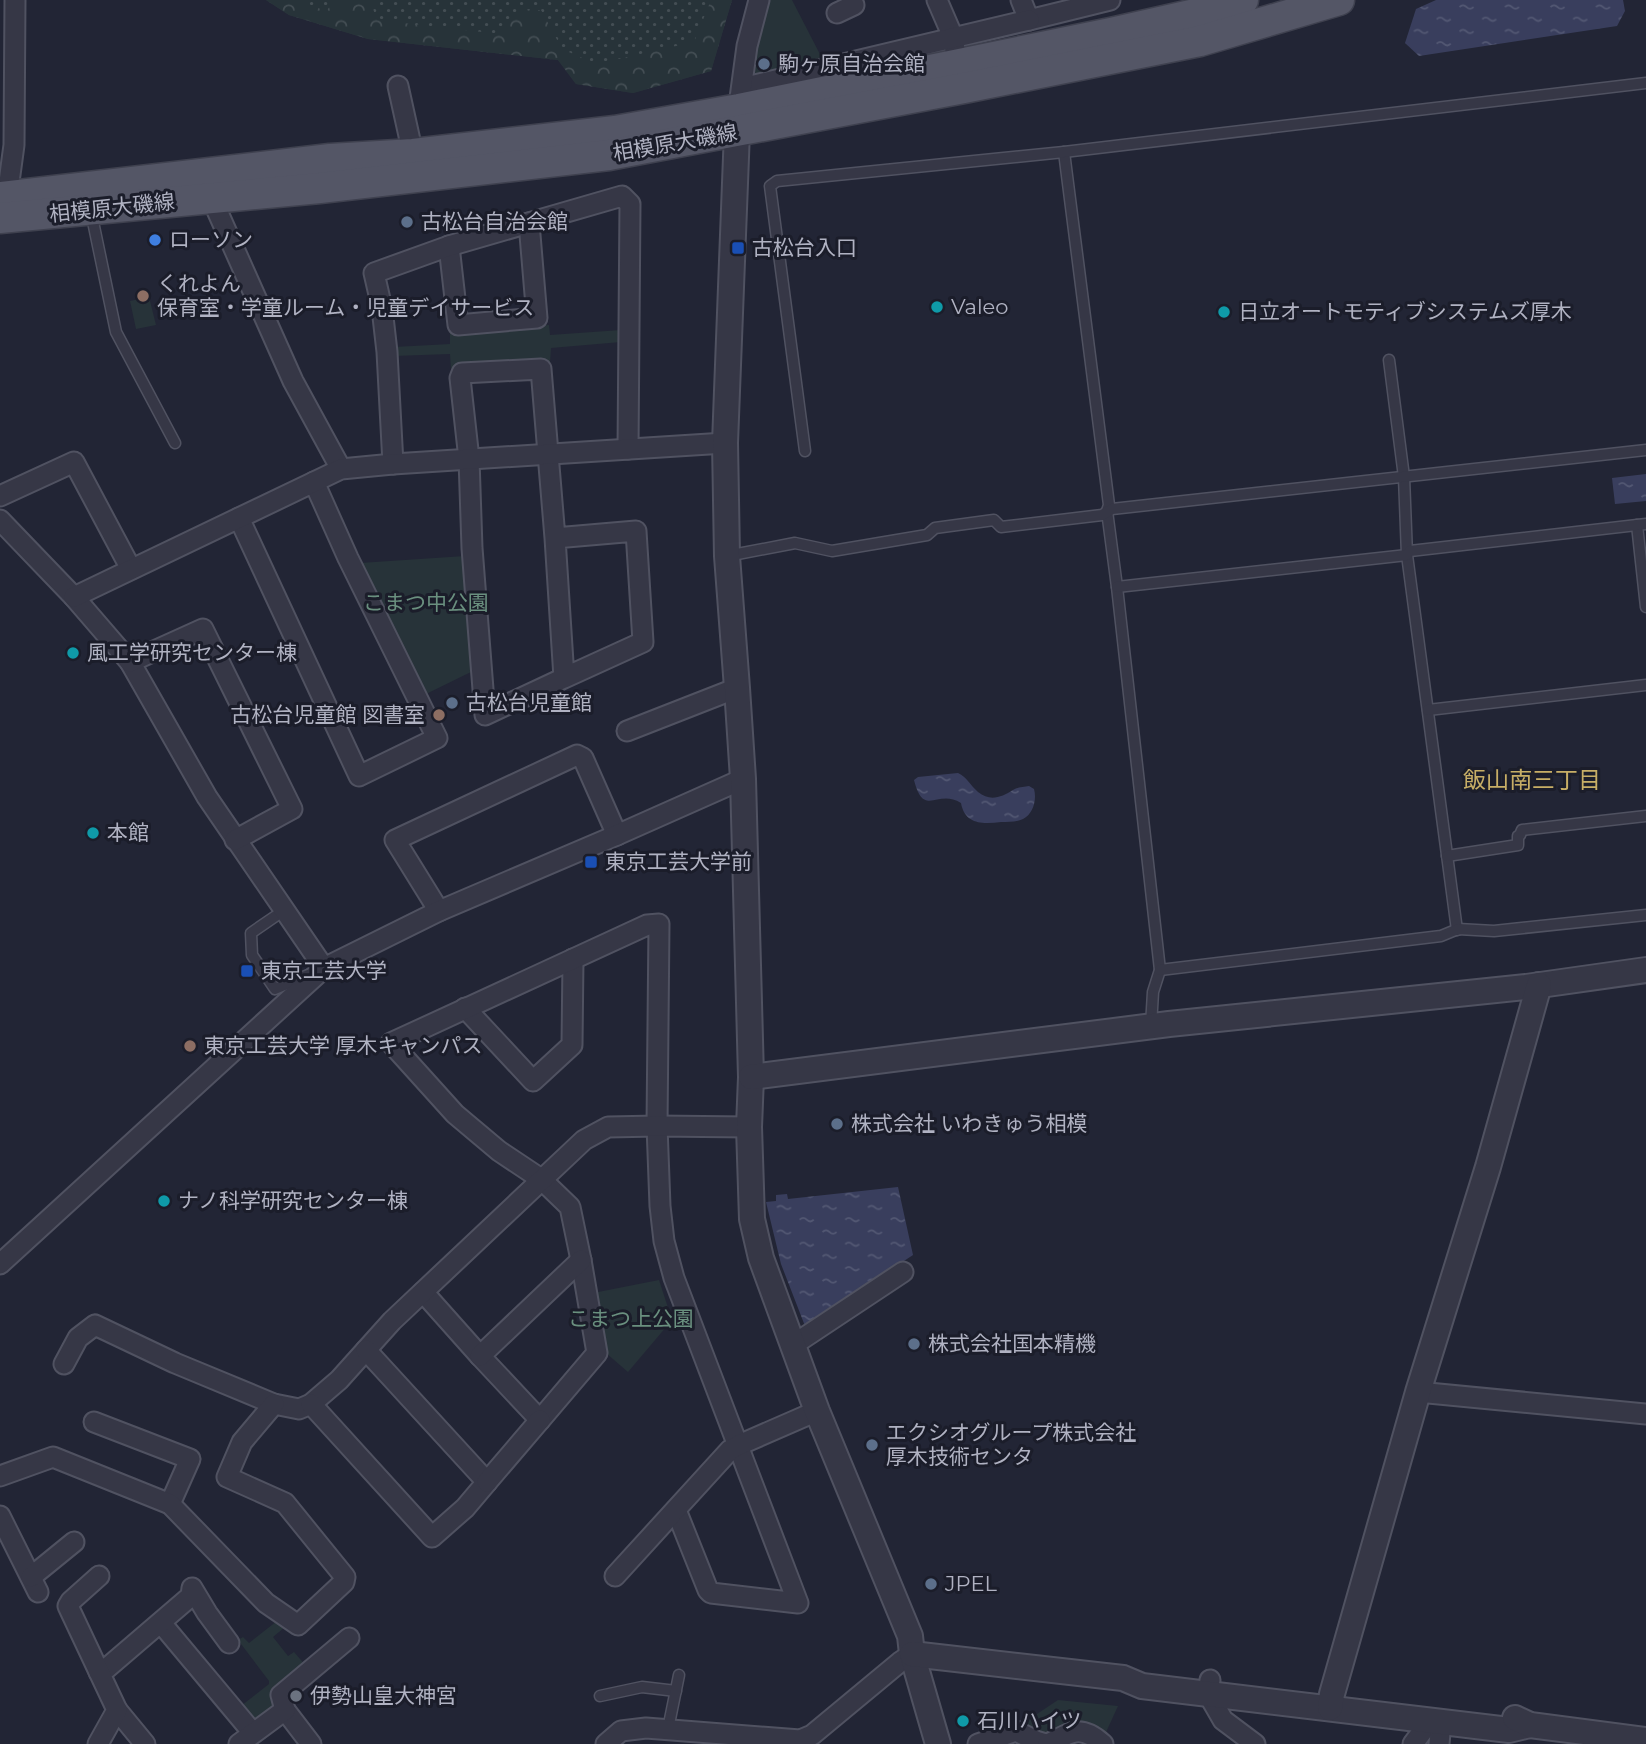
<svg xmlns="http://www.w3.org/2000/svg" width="1646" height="1744" viewBox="0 0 1646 1744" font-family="Montserrat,'Noto Sans JP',sans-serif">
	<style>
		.grass { fill: url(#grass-dots) }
		.forest { fill: url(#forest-crowns) }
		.green { fill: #273339 }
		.water { fill: url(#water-ripples) }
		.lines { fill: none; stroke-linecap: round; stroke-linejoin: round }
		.service-casing { stroke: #505261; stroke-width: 13 }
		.minor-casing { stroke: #505261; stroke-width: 23 }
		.tertiary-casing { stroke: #505261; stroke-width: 28 }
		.primary-casing { stroke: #3f414f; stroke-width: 33 }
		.service { stroke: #363746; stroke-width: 10 }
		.minor { stroke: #363746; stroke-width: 19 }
		.tertiary { stroke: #363746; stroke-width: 24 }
		.primary { stroke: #545666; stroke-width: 30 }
		.service-dot { fill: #5c6f8a; stroke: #1b1d2a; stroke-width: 2.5 }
		.shop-dot { fill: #3f7fe0; stroke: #1b1d2a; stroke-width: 2.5 }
		.transit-dot { fill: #1a4fb4; stroke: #1b1d2a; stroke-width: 2.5 }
		.education-dot { fill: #8d6e63; stroke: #1b1d2a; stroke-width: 2.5 }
		.culture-dot { fill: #0f9aa8; stroke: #1b1d2a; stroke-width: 2.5 }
		.worship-dot { fill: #6b7280; stroke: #1b1d2a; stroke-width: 2.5 }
		.labels { text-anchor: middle; stroke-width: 6; stroke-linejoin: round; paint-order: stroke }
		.poi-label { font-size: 21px; fill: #b0b2c2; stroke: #1b1d2a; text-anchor: start }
		.street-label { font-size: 21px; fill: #b0b2c2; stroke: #1b1d2a }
		.park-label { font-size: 21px; fill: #6a907f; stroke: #1b1d2a }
		.neighbourhood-label { font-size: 23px; fill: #c7ae66; stroke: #1b1d2a }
	</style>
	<defs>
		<pattern id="grass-dots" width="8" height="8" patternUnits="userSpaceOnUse" patternTransform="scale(1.75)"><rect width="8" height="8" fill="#273339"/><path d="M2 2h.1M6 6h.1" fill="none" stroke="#444e54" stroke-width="1.8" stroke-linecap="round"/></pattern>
		<pattern id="forest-crowns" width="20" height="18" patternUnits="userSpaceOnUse" patternTransform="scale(1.75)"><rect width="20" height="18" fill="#273339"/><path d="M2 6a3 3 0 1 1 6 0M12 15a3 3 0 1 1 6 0" fill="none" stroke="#444e54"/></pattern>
		<pattern id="water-ripples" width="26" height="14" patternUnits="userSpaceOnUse" patternTransform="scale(1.75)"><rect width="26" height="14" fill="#393e5d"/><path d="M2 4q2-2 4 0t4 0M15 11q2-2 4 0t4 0" fill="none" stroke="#535873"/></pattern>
	</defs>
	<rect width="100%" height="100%" fill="#222535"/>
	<polygon class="grass" points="266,0 732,0 711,71 633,93 576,84 558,60 368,39 289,15"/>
	<polygon class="forest" points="266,0 296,0 326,11 336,0 370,0 377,20 500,34 518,10 541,10 562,49 596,64 694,42 711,0 732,0 711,71 633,93 576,84 558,60 368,39 289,15"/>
	<g class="green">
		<path d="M768,0H792L825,64L754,82C747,65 763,19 768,0Z"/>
		<polygon points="149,297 156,325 136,329 130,301"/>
		<polygon points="549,325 550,335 621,330 621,342 551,348 550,363 451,369 450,354 394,356 394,347 450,344 450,332"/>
		<polygon points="465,556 473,671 424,695 360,563"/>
		<polygon points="659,1280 672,1320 628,1372 606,1353 593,1293"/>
		<polygon points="277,1621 285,1627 273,1637 288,1656 294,1652 307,1667 279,1703 259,1725 237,1709 269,1684 269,1681 238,1640 243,1637 249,1643"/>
		<polygon points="1058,1700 1118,1706 1102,1741 1046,1743 1019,1726"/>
	</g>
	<g class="water">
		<polygon points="1436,0 1623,0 1625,11 1617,26 1419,56 1405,43 1416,9"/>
		<polygon points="1646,474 1646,501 1615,504 1612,478"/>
		<path d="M958,773C967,777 970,785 978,792C990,802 1002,797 1013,790C1017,787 1024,787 1029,786L1034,789C1037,800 1033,814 1023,819C1017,822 1008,822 1001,822C983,824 965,825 961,803C937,788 924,819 914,780L918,777Z"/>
		<polygon points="898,1187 913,1255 805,1326 781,1264 766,1202 776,1201 776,1195 787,1194 788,1199"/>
	</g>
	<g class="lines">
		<g class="service-casing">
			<g id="service">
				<polyline points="1064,152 1109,505 1107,511 1117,587 1160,970 1153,992 1151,1026"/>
				<polyline points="91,212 116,332 175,443"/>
				<polyline points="1389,360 1404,477 1407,555 1457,930"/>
				<polyline points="805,451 770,186 777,181 1064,152 1646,83"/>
				<polyline points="1637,525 1646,607"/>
				<polyline points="727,556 795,543 832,551 927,535 935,528 994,520 1001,527 1102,515 1112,509 1646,450"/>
				<polyline points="1117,587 1407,555 1410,551 1646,524"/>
				<polyline points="1428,710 1646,685"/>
				<polyline points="1447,856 1518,845 1518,836 1520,835 1522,830 1646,816"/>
				<polyline points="283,911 251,933 252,955 275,989 308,975"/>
				<polyline points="1160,970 1441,936 1458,929 1494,931 1646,915"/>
				<polyline points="600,1696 642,1687 676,1691"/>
				<polyline points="668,1729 679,1675"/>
			</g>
		</g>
		<g class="minor-casing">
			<g id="minor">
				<polyline points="937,0 953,37 955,50"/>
				<polyline points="1021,0 1029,20 1110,0"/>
				<polyline points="837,13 854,5"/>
				<polyline points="398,86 413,154"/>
				<polyline points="742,88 1029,20"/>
				<polyline points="740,98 747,46 759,0"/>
				<polyline points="7,197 14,145 15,0"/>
				<polyline points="211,197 293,381 341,469"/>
				<polyline points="449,246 458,325 537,318 529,223"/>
				<polyline points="393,464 387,352 382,308 374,273 449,246 622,196 630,204 628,449"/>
				<polyline points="0,496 74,462 131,569"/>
				<polyline points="239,518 359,776 437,738 348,558 314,482"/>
				<polyline points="0,520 74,597 130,662 207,797 324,968"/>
				<polyline points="555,538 636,531 643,642 564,678 555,538 541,369 462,373 460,378 469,459 472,548 485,715 564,678"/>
				<polyline points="74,597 341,469 393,464 725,443"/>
				<polyline points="130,662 203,629 292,809 235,840"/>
				<polyline points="627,731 737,688"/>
				<polyline points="439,911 395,840 577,755 583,758 617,835"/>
				<polyline points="465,1008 533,1081 572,1045 573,959"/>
				<polyline points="0,1264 324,968 439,911 617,835 743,779"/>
				<polyline points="423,1292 480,1356 540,1420 597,1353 581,1260 570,1207 541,1179 499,1151 455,1114 391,1043 647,925 659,924 657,1126 660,1206 664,1241 674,1278 798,1603 711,1593 708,1590 676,1510"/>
				<polyline points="793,1345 903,1272"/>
				<polyline points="480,1356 581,1260"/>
				<polyline points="64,1364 78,1338 95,1325 175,1363 274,1404 299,1409 311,1404 339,1380 392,1321 584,1140 608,1127 657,1126 749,1127"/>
				<polyline points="1418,1392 1646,1414"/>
				<polyline points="311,1404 432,1537 465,1508 487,1482 366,1350"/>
				<polyline points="94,1422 190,1459 170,1504"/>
				<polyline points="0,1476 53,1457 170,1504 266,1603 298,1625 344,1582 345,1577 285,1503 227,1477 242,1442 274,1404"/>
				<polyline points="487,1482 540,1420"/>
				<polyline points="0,1516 38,1592"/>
				<polyline points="615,1576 730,1450 739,1445 817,1411"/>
				<polyline points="31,1577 74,1542"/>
				<polyline points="161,1623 253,1733"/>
				<polyline points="99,1672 107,1668 191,1596 192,1588 207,1613 229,1643"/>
				<polyline points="1210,1680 1208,1694 1223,1720 1255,1744"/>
				<polyline points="117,1710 145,1744"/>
				<polyline points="285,1710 311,1744"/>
				<polyline points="98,1744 117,1710 68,1606 71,1601 99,1576"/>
				<polyline points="239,1744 285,1710 281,1695 349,1638"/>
				<polyline points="606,1744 621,1731 646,1728 800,1740 812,1735 900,1662 912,1654"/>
				<polyline points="978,1744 1016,1731 1036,1741 1046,1744"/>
				<path d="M1048,1744C1071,1732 1081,1724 1103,1744"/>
				<polyline points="1413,1744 1431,1720"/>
				<polyline points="1439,1744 1441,1722"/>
			</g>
		</g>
		<g class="tertiary-casing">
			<g id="tertiary">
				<polyline points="737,131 725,443 727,556 737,688 743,779 751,1077 749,1127 752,1219 761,1258 817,1411 910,1636 912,1654 938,1744"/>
				<polyline points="751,1077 1169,1024 1526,987 1646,970"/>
				<polyline points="912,1654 1123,1678 1142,1686 1509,1730 1530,1725"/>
				<polyline points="1330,1708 1332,1694 1418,1392 1488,1167 1539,985"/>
				<polyline points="1515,1718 1530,1725 1646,1740"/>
			</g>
		</g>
		<g class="primary-casing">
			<g id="primary">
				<polyline points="0,197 330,159 413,154 615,131 739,109 1111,33 1195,14 1243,0"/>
				<polyline points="0,218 320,188 609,155 964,88 1200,41 1339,0"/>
			</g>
		</g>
		<use href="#service" class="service"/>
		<use href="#minor" class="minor"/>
		<use href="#tertiary" class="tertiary"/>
		<use href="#primary" class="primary"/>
	</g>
	<g class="service-dot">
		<circle cx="764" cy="64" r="7"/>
		<circle cx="407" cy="222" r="7"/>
		<circle cx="452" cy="703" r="7"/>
		<circle cx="837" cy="1124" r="7"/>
		<circle cx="914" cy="1344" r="7"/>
		<circle cx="872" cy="1445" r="7"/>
		<circle cx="931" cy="1584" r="7"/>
	</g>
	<circle class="shop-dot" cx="155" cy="240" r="7"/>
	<g class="transit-dot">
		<rect x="731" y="241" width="14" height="14" rx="3.5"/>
		<rect x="584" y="855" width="14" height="14" rx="3.5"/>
		<rect x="240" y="964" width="14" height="14" rx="3.5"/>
	</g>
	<g class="education-dot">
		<circle cx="143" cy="296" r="7"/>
		<circle cx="439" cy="715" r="7"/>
		<circle cx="190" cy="1046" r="7"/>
	</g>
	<g class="culture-dot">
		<circle cx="937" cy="307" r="7"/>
		<circle cx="1224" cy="312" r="7"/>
		<circle cx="73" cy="653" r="7"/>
		<circle cx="93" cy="833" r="7"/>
		<circle cx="164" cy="1201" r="7"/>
		<circle cx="963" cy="1721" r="7"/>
	</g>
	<circle class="worship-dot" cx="296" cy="1696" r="7"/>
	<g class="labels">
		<g class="poi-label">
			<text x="778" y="71">駒ヶ原自治会館</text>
			<text x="421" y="229">古松台自治会館</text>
			<text x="169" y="247">ローソン</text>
			<text x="752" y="255">古松台入口</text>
			<text x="157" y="291">くれよん<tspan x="157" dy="24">保育室・学童ルーム・児童デイサービス</tspan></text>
			<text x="951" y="314">Valeo</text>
			<text x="1238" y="319">日立オートモティブシステムズ厚木</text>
			<text x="87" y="660">風工学研究センター棟</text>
			<text x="466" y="710">古松台児童館</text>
			<text x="425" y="722" text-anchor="end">古松台児童館 図書室</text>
			<text x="107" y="840">本館</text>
			<text x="605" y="869">東京工芸大学前</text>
			<text x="261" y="978">東京工芸大学</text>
			<text x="204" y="1053">東京工芸大学 厚木キャンパス</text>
			<text x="851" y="1131">株式会社 いわきゅう相模</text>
			<text x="178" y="1208">ナノ科学研究センター棟</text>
			<text x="928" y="1351">株式会社国本精機</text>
			<text x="886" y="1440">エクシオグループ株式会社<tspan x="886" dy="24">厚木技術センタ</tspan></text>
			<text x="945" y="1591">JPEL</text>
			<text x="310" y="1703">伊勢山皇大神宮</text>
			<text x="977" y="1728">石川ハイツ</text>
		</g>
		<g class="street-label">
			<text transform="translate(675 143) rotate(-10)" y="7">相模原大磯線</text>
			<text transform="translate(112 208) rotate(-6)" y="7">相模原大磯線</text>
		</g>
		<g class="park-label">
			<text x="426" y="610">こまつ中公園</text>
			<text x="631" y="1326">こまつ上公園</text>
		</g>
		<g class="neighbourhood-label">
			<text x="1532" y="788">飯山南三丁目</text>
		</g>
	</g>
</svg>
